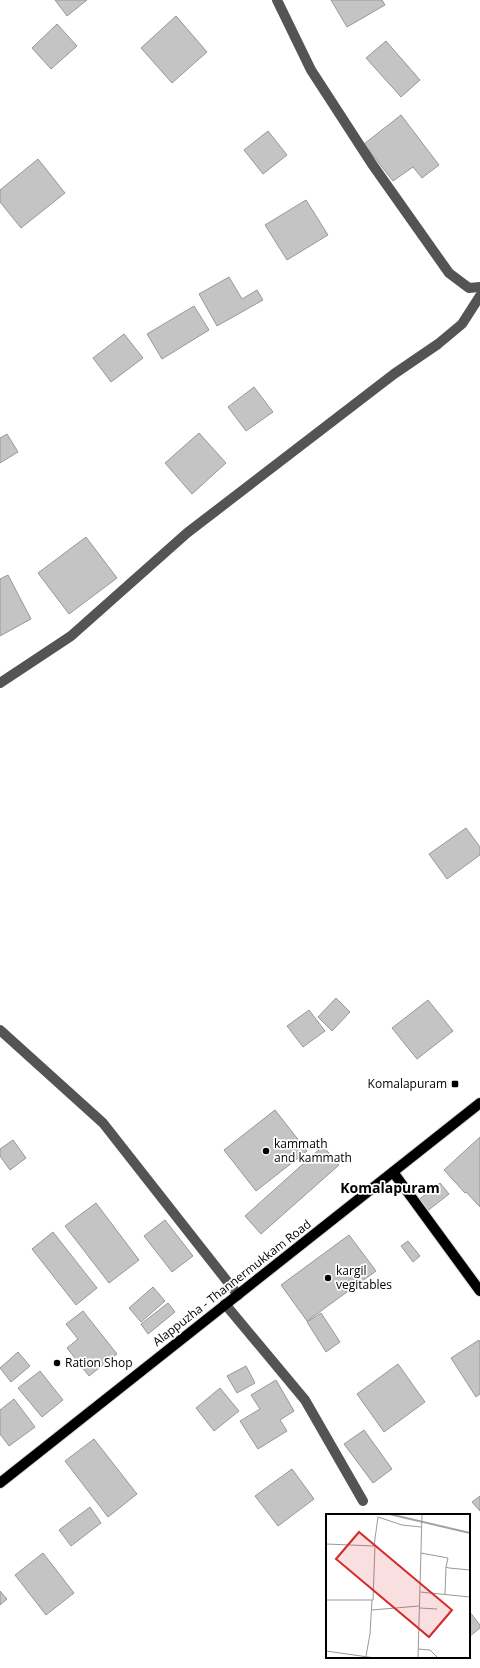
<svg xmlns="http://www.w3.org/2000/svg" width="480" height="1668" viewBox="0 0 480 1668" font-family="'Open Sans',sans-serif">
	<style>
		.building { fill: #c4c4c4; stroke: #989898 }
		.lines { fill: none; stroke-linecap: round; stroke-linejoin: round }
		.major-casing { stroke: #dbdbdb; stroke-width: 12 }
		.minor { stroke: #545454; stroke-width: 10 }
		.major { stroke: #000; stroke-width: 10 }
		.poi-dot { fill: #000; stroke: #fff; stroke-width: 1.5 }
		.labels { text-anchor: middle; stroke-width: 3.5; stroke-linejoin: round; paint-order: stroke }
		.poi-label { font-size: 12px; fill: #000; stroke: #fff; text-anchor: start }
		.street-label { font-size: 12px; fill: #000; stroke: #fff }
		.quarter-label { font-size: 14px; font-weight: bold; fill: #000; stroke: #fff }
		.inset-river { fill: none; stroke: #a2a2a2; stroke-width: 2 }
		.inset-road { fill: none; stroke: #999; stroke-width: 1 }
		.view { fill: #d62828; fill-opacity: 0.15; stroke: #d62828; stroke-width: 2 }
		.inset-edge { fill: none; stroke: #000; stroke-width: 2 }
	</style>
	<rect width="100%" height="100%" fill="#fff"/>
	<g class="building">
		<polygon points="55,0 87,0 67,16"/>
		<polygon points="331,0 382,0 385,5 347,27"/>
		<polygon points="176,16 207,52 172,83 141,48"/>
		<polygon points="57,24 77,46 51,69 32,48"/>
		<polygon points="386,41 420,80 401,97 366,58"/>
		<polygon points="401,115 439,165 422,178 413,167 393,181 364,144"/>
		<polygon points="268,131 287,155 263,174 244,150"/>
		<polygon points="38,159 65,193 21,228 0,202 0,190"/>
		<polygon points="306,200 328,235 287,260 265,225"/>
		<polygon points="229,277 242,299 257,290 263,300 217,326 199,294"/>
		<polygon points="194,306 209,330 162,359 147,334"/>
		<polygon points="124,334 143,358 111,382 93,358"/>
		<polygon points="254,387 273,412 246,431 228,407"/>
		<polygon points="199,433 226,463 192,494 165,463"/>
		<polygon points="7,434 18,452 0,463 0,438"/>
		<polygon points="86,537 117,578 69,614 38,573"/>
		<polygon points="8,575 31,619 0,636 0,579"/>
		<polygon points="466,828 480,847 480,855 447,879 429,854"/>
		<polygon points="336,998 350,1012 332,1031 318,1017"/>
		<polygon points="428,1000 453,1031 417,1059 392,1028"/>
		<polygon points="309,1010 325,1031 303,1047 287,1026"/>
		<polygon points="275,1110 307,1151 256,1191 224,1150"/>
		<polygon points="480,1137 480,1207 466,1192 465,1193 444,1170"/>
		<polygon points="13,1140 26,1158 10,1170 0,1156 0,1149"/>
		<polygon points="323,1146 339,1165 261,1234 245,1216"/>
		<polygon points="440,1183 449,1194 426,1212 417,1201"/>
		<polygon points="96,1203 139,1260 109,1283 65,1226"/>
		<polygon points="165,1220 193,1256 172,1272 144,1236"/>
		<polygon points="53,1232 97,1288 76,1305 32,1249"/>
		<polygon points="349,1235 376,1271 307,1321 281,1285"/>
		<polygon points="408,1241 420,1256 413,1262 401,1246"/>
		<polygon points="153,1287 165,1301 141,1322 129,1308"/>
		<polygon points="168,1303 175,1312 148,1334 141,1324"/>
		<polygon points="83,1311 117,1354 89,1376 67,1348 78,1339 66,1324"/>
		<polygon points="321,1313 340,1342 326,1352 307,1322"/>
		<polygon points="479,1340 480,1342 480,1394 476,1397 451,1358"/>
		<polygon points="18,1352 30,1366 11,1382 0,1368"/>
		<polygon points="398,1364 425,1402 384,1432 357,1394"/>
		<polygon points="246,1366 255,1383 237,1393 227,1376"/>
		<polygon points="40,1371 63,1400 42,1417 18,1388"/>
		<polygon points="276,1380 294,1411 280,1420 287,1431 258,1449 240,1421 260,1409 251,1395"/>
		<polygon points="220,1388 239,1411 214,1431 196,1408"/>
		<polygon points="14,1399 35,1427 9,1446 0,1434 0,1410"/>
		<polygon points="364,1430 392,1469 373,1483 344,1444"/>
		<polygon points="94,1439 137,1494 108,1517 65,1461"/>
		<polygon points="292,1469 314,1499 278,1526 255,1496"/>
		<polygon points="480,1496 480,1511 472,1502"/>
		<polygon points="90,1507 101,1523 71,1546 59,1530"/>
		<polygon points="43,1553 74,1593 46,1615 15,1575"/>
		<polygon points="0,1591 7,1599 0,1605"/>
		<polygon points="469,1611 480,1625 480,1628 469,1637"/>
	</g>
	<g class="lines">
		<g class="major-casing">
			<g id="major">
				<polyline points="393,1172 480,1291"/>
				<polyline points="0,1483 480,1103"/>
			</g>
		</g>
		<g class="minor">
			<polyline points="277,0 311,70 372,164 449,273 469,288 480,287"/>
			<polyline points="0,683 71,636 187,533 394,374 438,344 462,324 480,296"/>
			<polyline points="0,1030 103,1123 238,1295"/>
			<polyline points="225,1304 305,1400 363,1501"/>
		</g>
		<use href="#major" class="major"/>
	</g>
	<g class="poi-dot">
		<rect x="451" y="1080" width="8" height="8" rx="2"/>
		<circle cx="266" cy="1151" r="4"/>
		<circle cx="328" cy="1278" r="4"/>
		<circle cx="57" cy="1363" r="4"/>
	</g>
	<g class="labels">
		<g class="poi-label">
			<text x="447" y="1088" text-anchor="end">Komalapuram</text>
			<text x="274" y="1148">kammath<tspan x="274" dy="14">and kammath</tspan></text>
			<text x="336" y="1275">kargil<tspan x="336" dy="14">vegitables</tspan></text>
			<text x="65" y="1367">Ration Shop</text>
		</g>
		<g class="street-label">
			<text transform="translate(232 1283) rotate(-38)" y="4">Alappuzha - Thannermukkam Road</text>
		</g>
		<g class="quarter-label">
			<text x="390" y="1193">Komalapuram</text>
		</g>
	</g>
	<g transform="translate(326 1514)">
		<rect width="144" height="144" fill="#fff"/>
		<path class="inset-river" d="M63,0L144,19"/>
		<path class="inset-road" d="M0,30L48,32L52,3L76,11L95,13M95,39L122,44L120,53L123,54L144,56M94,78L144,83M119,80L120,53M0,86H47L49,31M94,94L111,95M46,96L93,92M92,135L104,136L112,144M0,137L49,144M40,142L44,120L46,86M92,144L96,0"/>
		<path class="view" d="M33,18L126,96L103,123L10,45Z"/>
		<rect width="144" height="144" class="inset-edge"/>
	</g>
</svg>
